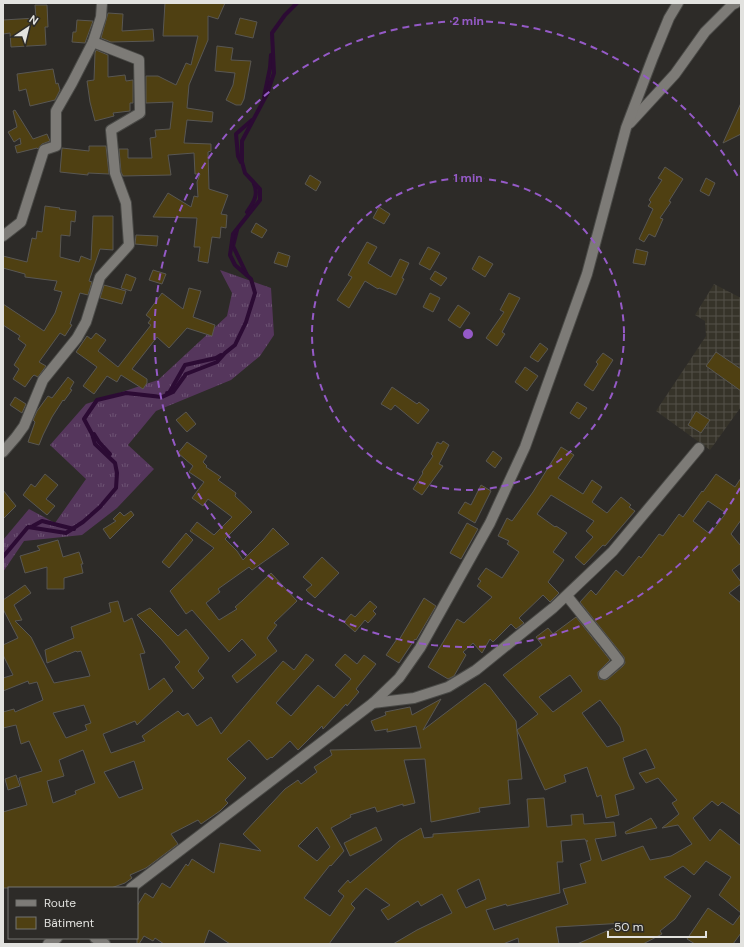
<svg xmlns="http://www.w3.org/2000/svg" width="744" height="947" viewBox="0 0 744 947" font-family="'DM Sans',sans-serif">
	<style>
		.industrial { fill: url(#industrial-grid) }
		.grass { fill: url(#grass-tufts) }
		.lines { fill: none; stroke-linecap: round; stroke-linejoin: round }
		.stream { stroke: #2c0b34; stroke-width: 4 }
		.building { fill: #4f4012; stroke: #595753; fill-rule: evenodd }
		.minor-casing { stroke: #4a4a47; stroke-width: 12 }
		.minor { stroke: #7d7b77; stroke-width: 10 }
		.ring { fill: none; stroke: #955ac7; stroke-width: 2; stroke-dasharray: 7 5 }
		.centre { fill: #955ac7; stroke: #2d2b28; stroke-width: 2 }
		.ring-label { font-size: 12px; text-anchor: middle; font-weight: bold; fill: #955ac7; stroke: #2d2b28; stroke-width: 4; stroke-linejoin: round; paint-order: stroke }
	</style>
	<defs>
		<pattern id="industrial-grid" width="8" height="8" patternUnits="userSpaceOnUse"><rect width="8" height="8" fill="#363329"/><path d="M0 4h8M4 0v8" fill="none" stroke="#535048"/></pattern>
		<pattern id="grass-tufts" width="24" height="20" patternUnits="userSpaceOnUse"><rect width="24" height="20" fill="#55365c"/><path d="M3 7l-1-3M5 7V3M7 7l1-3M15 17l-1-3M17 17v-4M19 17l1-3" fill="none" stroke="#6d5373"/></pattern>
	</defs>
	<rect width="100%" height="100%" fill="#2d2b28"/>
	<polygon class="industrial" points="714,284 741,298 741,407 710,450 656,411 706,336 705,321 695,315"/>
	<polygon class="grass" points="220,270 271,288 274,335 260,356 231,380 156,411 128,445 154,469 117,508 82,535 24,541 3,572 3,540 29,509 55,523 86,479 50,445 86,404 158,380 227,316 232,293"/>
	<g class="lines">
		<g class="stream">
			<polyline points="264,97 270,68 271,55"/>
			<polyline points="241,162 238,156 236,134 252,120"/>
			<path d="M247,212C253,203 259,195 254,184"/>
			<polyline points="237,230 233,246 247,275"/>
			<polyline points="167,393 169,393 185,365 216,358 221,355"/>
			<polyline points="94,434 99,442 110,454"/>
			<polyline points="31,527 42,521 74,529"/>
			<polyline points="3,557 28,527 66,533 83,522 100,507 116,488 117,473 115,463 95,444 92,434 84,419 97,400 126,393 162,397 173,392 186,374 217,362 225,353 235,345 246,322 255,293 251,279 235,265 230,255 233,234 260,200 260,189 245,173 242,162 242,141 267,94 274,73 272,33 285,15 297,3"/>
		</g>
	</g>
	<g class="building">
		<polygon points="165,3 225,3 218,19 208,16 208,40 189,85 187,108 213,112 212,122 187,120 184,143 211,144 211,151 208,152 209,189 228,195 221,214 227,215 226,228 221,227 220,238 212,237 208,263 198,261 200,247 194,247 197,218 153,217 168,193 191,207 194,196 198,197 197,182 200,174 195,174 194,153 168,155 171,175 123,176 121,172 119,149 128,149 128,158 152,158 150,138 156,137 155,130 170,129 173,102 146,103 146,76 158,76 176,85 186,63 191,65 198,36 163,36"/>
		<polygon points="35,5 47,5 48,27 45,27 46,45 11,47 10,33 3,34 3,20 36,18"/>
		<polygon points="108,13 123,14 122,31 153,29 154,41 111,42 101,38"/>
		<polygon points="240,18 257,22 253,38 235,34"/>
		<polygon points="77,20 93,21 85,43 72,42 73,32 76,32"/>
		<polygon points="217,46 233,48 231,60 251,61 244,99 241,105 236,105 226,100 233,85 235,73 215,71"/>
		<polygon points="96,50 108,55 108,77 125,75 126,81 133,80 133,103 130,103 130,111 113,113 114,116 95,121 90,102 87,81 94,80 95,53"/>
		<polygon points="53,69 56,84 58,83 60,90 55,100 30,106 26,89 19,91 17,74"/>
		<polygon points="741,103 741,134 723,143"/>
		<polygon points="15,110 33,139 47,134 50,141 42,144 38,149 37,148 17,153 15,146 21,144 20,138 14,142 8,132 17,127 13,111"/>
		<polygon points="89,146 106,146 109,174 88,173 88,175 60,172 62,148 89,151"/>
		<polygon points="665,167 683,179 669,201 671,202 660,218 663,219 655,237 649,234 644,242 639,239 653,209 648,206 651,202 649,200 662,180 658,178"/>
		<polygon points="310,175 321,182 316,191 305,184"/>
		<polygon points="706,178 715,183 709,196 700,191"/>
		<polygon points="45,206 60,208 59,209 76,211 75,222 71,221 70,236 61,235 60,257 79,262 81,256 91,260 93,216 113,216 113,250 100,249 89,281 92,282 88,295 80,293 70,324 72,325 65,336 60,333 39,362 46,366 38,377 34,375 32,377 25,387 13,379 19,369 14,365 26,345 18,339 20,336 3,325 3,304 44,331 55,313 62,292 54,290 57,281 25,277 25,274 3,268 3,256 27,262 32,238 36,239 37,231 42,232"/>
		<polygon points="379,207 390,214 384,224 373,218"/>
		<polygon points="256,223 267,230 262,238 251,232"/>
		<polygon points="136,235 158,236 157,246 135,244"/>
		<polygon points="367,242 377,247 368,263 391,277 400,259 409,263 402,278 404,279 396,295 379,288 378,289 365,281 349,308 337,300 352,277 348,275"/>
		<polygon points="428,247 440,253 430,270 419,264"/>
		<polygon points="636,249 648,252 645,265 633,263"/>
		<polygon points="278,252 290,256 287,267 274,263"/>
		<polygon points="479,256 493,264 485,277 472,269"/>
		<polygon points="153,270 166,274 162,284 149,280"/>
		<polygon points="435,271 447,278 441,286 430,279"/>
		<polygon points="126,274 136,278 131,291 121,288"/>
		<polygon points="104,285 126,291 122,304 100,298"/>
		<polygon points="189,288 201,291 193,317 215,325 212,336 187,328 169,348 157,337 132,369 147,379 147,383 143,389 121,375 117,382 107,376 94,394 83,386 97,367 76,352 87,336 91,339 96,333 106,340 98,351 118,367 151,325 148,323 151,319 146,315 162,293 183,309"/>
		<polygon points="430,293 440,298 433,312 423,307"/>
		<polygon points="509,293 520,298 502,332 505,334 497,346 486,338 504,312 500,310"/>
		<polygon points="458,305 470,313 460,328 448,320"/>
		<polygon points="540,343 548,349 538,362 530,357"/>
		<polygon points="716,352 741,369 741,391 706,366"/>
		<polygon points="603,353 613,360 593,391 584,385 598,364 596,362"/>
		<polygon points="525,367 538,376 527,391 515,382"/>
		<polygon points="68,377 74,382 70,389 72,390 64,401 63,400 52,417 43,435 39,445 28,442 35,422 33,420 37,411 48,396 52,398"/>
		<polygon points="392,387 417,404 419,402 429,410 418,424 395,405 391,410 381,404"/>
		<polygon points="15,397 26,404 22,413 10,405"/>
		<polygon points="577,402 587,408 579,419 570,413"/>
		<polygon points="696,411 710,420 701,433 688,425"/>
		<polygon points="186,412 196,424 187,432 176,420"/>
		<polygon points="443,441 449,445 439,464 443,466 422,495 413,489 423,473 422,472 433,456 431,454 437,442 441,444"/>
		<polygon points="187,442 207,456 203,462 207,466 206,467 221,477 218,480 236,493 235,496 252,512 225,539 237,551 243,560 263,540 273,528 289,544 252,570 249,567 218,589 220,592 206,603 219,620 237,609 235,607 243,600 271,573 297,601 274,623 277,625 267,638 277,651 237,683 232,676 256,655 242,639 229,652 192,610 186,614 170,591 214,548 190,531 197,522 214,535 232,517 208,499 203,506 192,498 204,482 189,472 193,466 178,453"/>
		<polygon points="561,447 574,455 558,478 583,494 592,480 602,487 592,502 607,513 621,497 631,505 629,507 635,511 605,546 603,545 584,565 575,557 593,537 586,531 594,521 551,495 537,514 555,527 556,526 567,533 553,552 564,560 548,582 559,593 550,602 543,595 519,618 524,623 516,629 511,624 493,642 490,639 482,653 473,643 463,652 466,655 454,676 448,679 428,667 457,619 464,623 492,597 477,586 481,581 478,579 486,568 502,578 519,552 507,544 509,541 498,536 507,518 512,521 533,492"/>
		<polygon points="493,451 502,458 495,468 486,461"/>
		<polygon points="45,474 58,485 46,499 55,506 47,515 23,495 31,484 35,487"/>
		<path d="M716,474L735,487L741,478V520L731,534L741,546V563L732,570L741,582V584L729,593L741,603V815L722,802L718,806L712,801L693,818L710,841L720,829L741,846V913L719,895L731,877L706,861L694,875L683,866L664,877L691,896L675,919L660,931L662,934L643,944H577L625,923L556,927L559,944H519L518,938L503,944H393L417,930L452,913L442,894L421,906L418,901L388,920L381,910L390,905L366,888L351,904L355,908L329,944H230L209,930L204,944H164L155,938L153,941L144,936L139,944H137V906L145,893L153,898L162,883L170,888L186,864L188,866L192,859L214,873L220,843L261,851L243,834L285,789L298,780L301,784L317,772L314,767L332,755L330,750L421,748L416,726L387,732V730L388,729L375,731L371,721L386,715L385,712L410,707L412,715L441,699L423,730L485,683L488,686H489L516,721L522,779L508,780L510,804L479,808L480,812L431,822L425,759L404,760L415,803L403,806V804L377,812L375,807L350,815L351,817L331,828L344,851L331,866L330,865L304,898L330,916L344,896L338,891L348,880L350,883L399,841L421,828L424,838L433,837V834L529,827L527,799L544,798L547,827L572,825L571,815L583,814L584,824L614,822L616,836L595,839L602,861L643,846L650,860L671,856L692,844L678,825L662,828L679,814L672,803L677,800L658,778L646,783L639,773L655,768L646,749L623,758L629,777L634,787V789L615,795L619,815L606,818L601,795L597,797L587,767L564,775L566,782L545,790L517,730L538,714L503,675L542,645L536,637L548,628L553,634L576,617L610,660L598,672V675L599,679L605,680L608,679L623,666L625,663L624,657L580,602L591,590L596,595L616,570L623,576L639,556L641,558L659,534L663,536L679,514L683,517L702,491L703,492ZM708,501L726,513L710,534L693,521ZM570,675L582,691L553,712L539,697ZM600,700L620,727L624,741L607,747L582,713ZM317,827L330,847L317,861L298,846ZM585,839L586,841H588H586L591,860L580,864L586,883L563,889L568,904L494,930L486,910L506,904L507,906L560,893L557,862H563L561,841ZM479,879L486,899L466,908L457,890Z"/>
		<polygon points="481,485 491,491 475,523 458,513 465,502 471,505"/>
		<polygon points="3,490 16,506 3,519"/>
		<polygon points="131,511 134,515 110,539 103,529 116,521 113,519 120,512 124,516"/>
		<polygon points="467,523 478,529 461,559 450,553"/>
		<polygon points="186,533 193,540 169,568 162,562"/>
		<polygon points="58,540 63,557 79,552 83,564 81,564 83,573 64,578 64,589 47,589 47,567 25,573 20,556 40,550 37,546"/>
		<polygon points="322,557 339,573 315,598 306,590 312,585 303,577"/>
		<path d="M25,585L31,593L14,605L22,620L15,621L31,637L54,683L90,676L81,651L77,652L76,651L47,663L45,650L74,638L71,627L111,612L109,603L118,601L124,622L132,618L145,653L140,654L149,690L164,678L173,691L137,725L135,721L103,734L111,753L145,741L142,736L178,711L183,716L188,713L197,726L211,717L221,734L283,661L294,670L306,654L314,660L276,703L291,716L318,685L334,698L351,679L335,665L345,654L357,664L364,655L376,664L356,689L359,692L347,706L346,704L323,729L322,726L298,750L290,741L272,758L271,757L267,760L249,740L227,759L246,778L225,800L228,803L220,811L201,824L198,820L171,834L178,844L146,868L130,875L132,878L125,883L111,888H3V812L27,805L19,778L42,771L29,741L21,744L16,725L3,728V712L14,709L15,712L43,700L37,682L29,684L28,681L3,691V678L13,675L3,655V645L18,638L3,609V600ZM84,705L91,723L85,725L87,730L66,738L53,713ZM83,750L95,783L75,791L76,794L53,803L47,781L64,776L59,760ZM134,761L143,789L119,798L104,772Z"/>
		<polygon points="424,598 436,606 416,640 415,639 399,663 386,655 397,639 399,640"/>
		<polygon points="370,601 377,607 373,611 376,614 368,623 365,620 355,632 344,622 351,614 355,617"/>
		<polygon points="150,608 178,636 186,629 209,658 198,671 204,678 193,689 175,667 180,662 161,639 137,615"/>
		<polygon points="16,775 20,786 8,790 5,779"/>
		<polygon points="651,818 657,828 626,834 625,832"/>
		<polygon points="376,827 382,840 350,856 344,843"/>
		<polygon points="708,908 733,925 741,914 741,933 733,944 695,944 687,939"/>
	</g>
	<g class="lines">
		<g class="minor-casing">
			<g id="minor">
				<polyline points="630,123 675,74 705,32 732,5 736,3"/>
				<polyline points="3,236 21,222 44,150 56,146 56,111 72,83 93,42 101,17 102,3"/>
				<polyline points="3,452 16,437 24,426 43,380 77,338 86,322 100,277 129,245 126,203 115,173 111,130 140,113 139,60 93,42"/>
				<polyline points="567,596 605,643 619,661 604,674"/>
				<polyline points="373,703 414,698 448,687 476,670 553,608 613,551 699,448"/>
				<polyline points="131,888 373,703 399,678 420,648 490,523 525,447 587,274 626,128 653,57 669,18 678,3"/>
				<polyline points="95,938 105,944"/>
				<polyline points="48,944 57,938"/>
			</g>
		</g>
		<use href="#minor" class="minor"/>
	</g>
	<g class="ring">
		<circle cx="468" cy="334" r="156"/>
		<path d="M740 488A313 313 0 1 1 740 180"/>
	</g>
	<circle cx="468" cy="334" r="6" class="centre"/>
	<g class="ring-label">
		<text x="468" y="25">2 min</text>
		<text x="468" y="182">1 min</text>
	</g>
	<rect width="744" height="947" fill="none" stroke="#e2e2df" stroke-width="8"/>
	<rect x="8" y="887" width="130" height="52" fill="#2d2b28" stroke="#757471"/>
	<rect x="16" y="900" width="20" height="6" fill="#7d7b77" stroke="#757471"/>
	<text x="44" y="907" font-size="12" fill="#e2e2df">Route</text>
	<rect x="16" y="917" width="20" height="12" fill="#4f4012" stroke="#757471"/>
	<text x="44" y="927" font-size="12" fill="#e2e2df">Bâtiment</text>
	<g transform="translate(28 28) rotate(35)" stroke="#2d2b28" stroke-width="3" paint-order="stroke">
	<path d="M0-3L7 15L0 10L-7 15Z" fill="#e2e2df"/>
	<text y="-6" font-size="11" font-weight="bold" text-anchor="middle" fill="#e2e2df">N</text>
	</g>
	<path d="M608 931v6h98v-6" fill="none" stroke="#e2e2df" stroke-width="2"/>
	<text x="614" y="931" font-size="12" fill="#e2e2df" stroke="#2d2b28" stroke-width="3" paint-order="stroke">50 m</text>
</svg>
